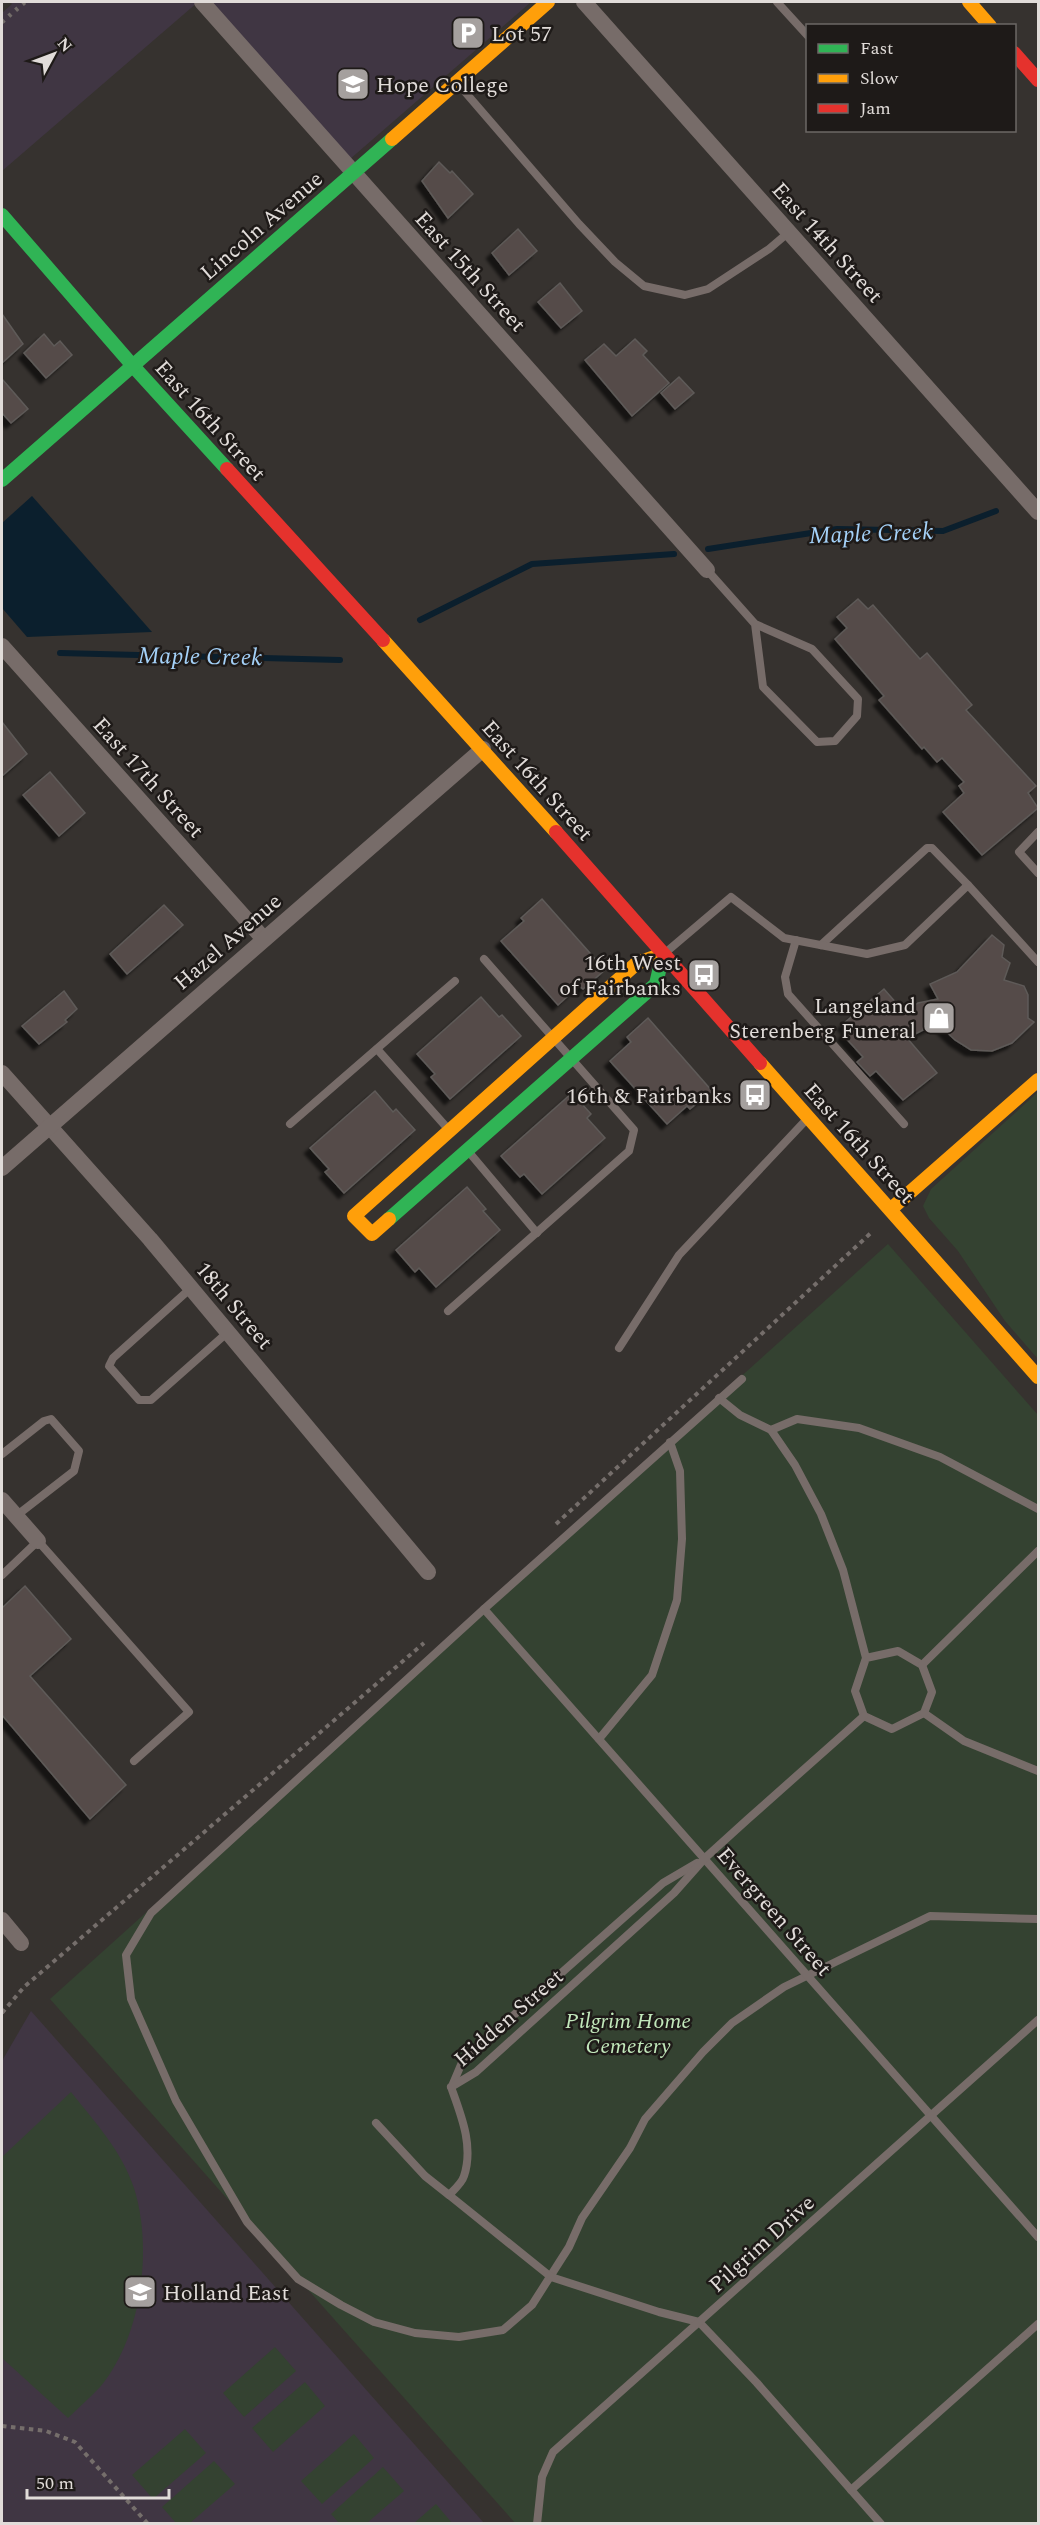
<svg xmlns="http://www.w3.org/2000/svg" width="1040" height="2525" viewBox="0 0 1040 2525" font-family="Spectral,serif">
	<style>
		.education { fill: #403643 }
		.green { fill: #344231 }
		.water { fill: #0b1f2d }
		.lines { fill: none; stroke-linecap: round; stroke-linejoin: round }
		.stream { stroke: #0b1f2d; stroke-width: 6 }
		.building { fill: #544c4a; stroke: #5e5a58; stroke-width: 1.5; filter: url(#shadow) }
		.path { stroke: #756e6b; stroke-width: 4; stroke-dasharray: 4.5 4.5; stroke-linecap: butt }
		.lane { stroke: #776c69; stroke-width: 8 }
		.street { stroke: #776c69; stroke-width: 16 }
		.fast { stroke: #30b455; stroke-width: 14 }
		.slow { stroke: #ff9f0a; stroke-width: 14 }
		.jam { stroke: #e5322d; stroke-width: 14 }
		.rail { stroke: #726c69; stroke-width: 4.5; stroke-dasharray: 3 6; stroke-linecap: butt }
		.labels { text-anchor: middle; stroke-width: 5; stroke-linejoin: round; paint-order: stroke }
		.poi-label { font-size: 22px; fill: #e1dcd9; stroke: #1e1a18; text-anchor: start }
		.street-label { font-size: 22px; fill: #e1dcd9; stroke: #1e1a18 }
		.park-label { font-size: 22px; font-style: italic; fill: #c2e8bb; stroke: #1e1a18 }
		.water-label { font-size: 24px; font-style: italic; fill: #a4d1f8; stroke: #1e1a18 }
	</style>
	<defs>
		<filter id="shadow"><feDropShadow dx="-5.5" dy="5.5" stdDeviation="1.5" flood-color="#0009"/></filter>
	</defs>
	<rect width="100%" height="100%" fill="#36322f"/>
	<g class="education">
		<polygon points="10,2 531,2 342,166 198,2 2,171 2,13 12,4"/>
		<polygon points="31,2011 484,2523 2,2523 2,2061"/>
	</g>
	<g class="green">
		<polygon points="1038,1092 1038,1359 1005,1321 958,1251 929,1218 923,1206 931,1189"/>
		<polygon points="888,1244 1038,1415 1038,2523 515,2523 50,1999"/>
		<path d="M71,2092C94,2121 122,2151 134,2188C153,2248 142,2336 101,2386C91,2397 79,2407 68,2418L2,2358V2157Z"/>
		<polygon points="275,2347 296,2371 244,2417 223,2393"/>
		<polygon points="305,2382 325,2406 273,2452 252,2428"/>
		<polygon points="185,2429 206,2453 153,2499 132,2475"/>
		<polygon points="354,2434 374,2458 322,2504 301,2481"/>
		<polygon points="214,2461 235,2484 190,2523 176,2523 162,2507"/>
		<polygon points="383,2467 404,2491 367,2523 339,2523 331,2514"/>
		<polygon points="436,2504 452,2523 414,2523"/>
	</g>
	<polygon class="water" points="32,496 152,632 27,637 2,608 2,523"/>
	<g class="lines">
		<g class="stream">
			<polyline points="708,549 837,529 943,531 996,511"/>
			<polyline points="420,620 532,564 674,554"/>
			<polyline points="60,653 340,660"/>
		</g>
	</g>
	<g class="building">
		<polygon points="439,162 450,173 452,171 473,194 448,218 422,181"/>
		<polygon points="518,229 537,251 509,275 492,253"/>
		<polygon points="560,283 582,311 561,328 538,302"/>
		<polygon points="2,314 23,344 2,363"/>
		<polygon points="44,334 54,346 60,341 72,355 46,378 24,353"/>
		<polygon points="635,339 647,351 643,355 669,383 632,416 585,360 604,344 616,356"/>
		<polygon points="679,377 694,393 675,409 661,393"/>
		<polygon points="2,379 28,409 11,423 2,413"/>
		<polygon points="858,599 868,609 873,605 920,659 927,653 972,705 966,710 1036,786 1028,793 1038,808 982,855 943,812 964,793 959,786 964,782 942,758 937,762 924,747 922,749 879,700 884,696 835,639 847,628 837,617"/>
		<polygon points="2,722 27,754 2,776"/>
		<polygon points="50,772 85,813 59,836 23,795"/>
		<polygon points="542,899 605,970 583,989 579,986 558,1005 501,941 524,921 521,918"/>
		<polygon points="164,905 183,925 127,974 110,954"/>
		<polygon points="992,935 1004,945 1002,957 1010,963 1004,980 1024,986 1028,995 1028,1018 1034,1022 1012,1043 992,1051 971,1050 955,1040 937,1023 907,1038 937,1073 903,1100 876,1071 870,1076 857,1062 863,1057 843,1035 848,1030 843,1024 884,989 905,1013 918,1003 938,999 930,984 957,972"/>
		<polygon points="64,991 77,1009 65,1020 67,1022 39,1044 22,1026"/>
		<polygon points="481,997 499,1017 502,1015 521,1036 450,1099 431,1077 435,1074 417,1054"/>
		<polygon points="648,1018 712,1091 690,1109 687,1106 667,1124 610,1061 631,1042 627,1037"/>
		<polygon points="375,1091 393,1112 396,1109 415,1130 344,1193 325,1172 329,1169 310,1148"/>
		<polygon points="572,1093 591,1114 587,1118 605,1138 542,1194 524,1174 520,1177 501,1156"/>
		<polygon points="467,1187 486,1209 483,1211 500,1230 436,1287 419,1268 415,1272 396,1250"/>
		<polygon points="25,1586 71,1639 30,1676 126,1785 90,1819 2,1715 2,1608"/>
	</g>
	<g class="lines">
		<g class="path">
			<polyline points="556,1524 873,1231"/>
			<polyline points="2,2013 24,1987 424,1643"/>
			<polyline points="2,2426 46,2431 75,2442 148,2524"/>
		</g>
		<g class="lane">
			<polyline points="777,2 808,36"/>
			<polyline points="459,85 579,224 615,262 644,286 685,295 708,289 769,249 789,232"/>
			<polyline points="707,570 755,624 812,649 858,699 857,716 835,741 817,742 763,687 755,624"/>
			<polyline points="1038,832 1019,852 1038,873"/>
			<polyline points="796,940 785,977 788,994 904,1124"/>
			<polyline points="821,945 927,848 932,848 968,885"/>
			<polyline points="665,953 731,897 784,938 867,954 905,945 968,885 1038,962"/>
			<polyline points="377,1049 449,1130"/>
			<polyline points="290,1124 455,981"/>
			<polyline points="468,1151 537,1233"/>
			<polyline points="191,1288 113,1358 109,1366 139,1400 151,1400 228,1332"/>
			<polyline points="448,1311 629,1151 634,1130 484,959"/>
			<polyline points="619,1348 679,1255 806,1120"/>
			<polyline points="742,1379 484,1609 151,1913 126,1955 131,1999 176,2101 247,2222 298,2279 341,2305 374,2322 415,2333 459,2337 503,2330 532,2305 569,2247 582,2218 630,2148 645,2119 703,2052 732,2023 784,1987 930,1916 1038,1919"/>
			<polyline points="719,1398 740,1415 771,1430 797,1419 859,1428 940,1457 1038,1509"/>
			<polyline points="771,1430 795,1465 821,1514 843,1570 866,1658 855,1691 864,1716 892,1729 924,1713 932,1692 922,1665 898,1651 866,1658"/>
			<polyline points="2,1454 44,1421 51,1419 79,1451 74,1471 16,1516"/>
			<polyline points="2,1575 38,1541 189,1712 134,1761"/>
			<polyline points="484,1609 1038,2237"/>
			<polyline points="922,1665 1038,1551"/>
			<polyline points="924,1713 964,1741 1038,1771"/>
			<polyline points="599,1739 652,1675 677,1600 682,1539 680,1471 670,1442"/>
			<polyline points="452,2086 463,2060 663,1883 697,1863"/>
			<path d="M451,2087C461,2115 474,2146 464,2176C462,2183 454,2190 449,2195L551,2277L659,2312L699,2322L757,2383L881,2524"/>
			<polyline points="451,2087 476,2072 674,1893 705,1858 748,1819 864,1716"/>
			<polyline points="376,2123 425,2176 449,2195"/>
			<polyline points="851,2490 1038,2324"/>
			<polyline points="537,2524 542,2477 553,2452 1038,2020"/>
		</g>
		<g class="street">
			<polyline points="202,2 707,570"/>
			<polyline points="584,2 1038,512"/>
			<polyline points="2,646 263,938"/>
			<polyline points="2,1073 150,1239 428,1572"/>
			<polyline points="2,1168 483,749"/>
			<polyline points="2,1500 38,1541"/>
			<polyline points="2,1920 21,1943"/>
		</g>
		<g class="fast">
			<polyline points="2,215 133,366 227,469"/>
			<polyline points="2,480 392,139"/>
			<polyline points="389,1219 656,984 663,954"/>
		</g>
		<g class="slow">
			<polyline points="969,2 990,26"/>
			<polyline points="392,139 548,2"/>
			<polyline points="383,640 556,832"/>
			<polyline points="760,1063 1038,1377"/>
			<polyline points="891,1209 1038,1080"/>
			<polyline points="389,1219 372,1234 354,1216 637,963 663,954"/>
		</g>
		<g class="jam">
			<polyline points="1014,53 1038,80"/>
			<polyline points="227,469 383,640"/>
			<polyline points="556,832 760,1063"/>
		</g>
		<polyline class="rail" points="2,22 25,2"/>
	</g>
	<defs>
		<g id="parking-square" transform="scale(1.725)"><rect x="-9" y="-9" width="18" height="18" rx="4" fill="#a5a09e" stroke="#1e1a18"/><path d="M-3.5-5.5H1a3.5 3.5 0 0 1 0 7H-1V5.5H-3.5ZM-1-3.4V-.6H.8a1.4 1.4 0 0 0 0-2.8Z" fill="#fff"/></g>
		<g id="university-square" transform="scale(1.725)"><rect x="-9" y="-9" width="18" height="18" rx="4" fill="#a5a09e" stroke="#1e1a18"/><path d="M0-5L7-2L0 1L-7-2ZM-4 1L0 2.5L4 1V4Q0 6-4 4Z" fill="#fff"/></g>
		<g id="bus-square" transform="scale(1.725)"><rect x="-9" y="-9" width="18" height="18" rx="4" fill="#a5a09e" stroke="#1e1a18"/><path d="M-5-6H5V4H4V6H2V4H-2V6H-4V4H-5ZM-3.5-4V0h7V-4ZM-3.5 1.2v1.5H-2V1.2ZM2 1.2v1.5H3.5V1.2Z" fill="#fff"/></g>
		<g id="shop-square" transform="scale(1.725)"><rect x="-9" y="-9" width="18" height="18" rx="4" fill="#a5a09e" stroke="#1e1a18"/><path d="M-5-2.5h2.3a2.7 3.5 0 0 1 5.4 0H5L5.5 6h-11ZM-1.5-2.5h3a1.5 2.3 0 0 0-3 0Z" fill="#fff"/></g>
		<g id="school-square" transform="scale(1.725)"><rect x="-9" y="-9" width="18" height="18" rx="4" fill="#a5a09e" stroke="#1e1a18"/><path d="M0-5L7-2L0 1L-7-2ZM-4 1L0 2.5L4 1V4Q0 6-4 4Z" fill="#fff"/></g>
	</defs>
	<g fill-rule="evenodd">
		<use href="#parking-square" x="468" y="33"/>
		<use href="#university-square" x="353" y="84"/>
		<use href="#bus-square" x="704" y="975"/>
		<use href="#shop-square" x="939" y="1018"/>
		<use href="#bus-square" x="755" y="1095"/>
		<use href="#school-square" x="140" y="2292"/>
	</g>
	<g class="labels">
		<g class="poi-label">
			<text x="491" y="41">Lot 57</text>
			<text x="376" y="92">Hope College</text>
			<text x="681" y="970" text-anchor="end">16th West<tspan x="681" dy="25">of Fairbanks</tspan></text>
			<text x="916" y="1013" text-anchor="end">Langeland<tspan x="916" dy="25">Sterenberg Funeral</tspan></text>
			<text x="732" y="1103" text-anchor="end">16th &amp; Fairbanks</text>
			<text x="163" y="2300">Holland East</text>
		</g>
		<g class="street-label">
			<text transform="translate(261 225) rotate(-41)" y="8">Lincoln Avenue</text>
			<text transform="translate(828 242) rotate(48)" y="8">East 14th Street</text>
			<text transform="translate(471 271) rotate(48)" y="8">East 15th Street</text>
			<text transform="translate(211 420) rotate(48)" y="8">East 16th Street</text>
			<text transform="translate(149 777) rotate(48)" y="8">East 17th Street</text>
			<text transform="translate(538 780) rotate(48)" y="8">East 16th Street</text>
			<text transform="translate(227 941) rotate(-41)" y="8">Hazel Avenue</text>
			<text transform="translate(860 1143) rotate(48)" y="8">East 16th Street</text>
			<text transform="translate(235 1305) rotate(50)" y="8">18th Street</text>
			<text transform="translate(775 1911) rotate(49)" y="8">Evergreen Street</text>
			<text transform="translate(508 2017) rotate(-41)" y="8">Hidden Street</text>
			<text transform="translate(761 2243) rotate(-42)" y="8">Pilgrim Drive</text>
		</g>
		<g class="park-label">
			<text x="628" y="2028">Pilgrim Home<tspan x="628" dy="25">Cemetery</tspan></text>
		</g>
		<g class="water-label">
			<text transform="translate(871 533) rotate(-2)" y="8">Maple Creek</text>
			<text transform="translate(200 656) rotate(1)" y="8">Maple Creek</text>
		</g>
	</g>
	<rect width="1040" height="2525" fill="none" stroke="#e1dcd9" stroke-width="6"/>
	<rect x="806" y="24" width="210" height="108" fill="#1e1a18" stroke="#6c6865" stroke-width="1.5"/>
	<rect x="818" y="44" width="30" height="9" fill="#30b455" stroke="#6c6865" stroke-width="1.5"/>
	<text x="860" y="54" font-size="18" fill="#e1dcd9">Fast</text>
	<rect x="818" y="74" width="30" height="9" fill="#ff9f0a" stroke="#6c6865" stroke-width="1.5"/>
	<text x="860" y="84" font-size="18" fill="#e1dcd9">Slow</text>
	<rect x="818" y="104" width="30" height="9" fill="#e5322d" stroke="#6c6865" stroke-width="1.5"/>
	<text x="860" y="114" font-size="18" fill="#e1dcd9">Jam</text>
	<g transform="translate(54 54) rotate(49)" stroke="#1e1a18" stroke-width="4.5" paint-order="stroke">
	<path d="M0-4.5L10 22L0 15L-10 22Z" fill="#e1dcd9"/>
	<text y="-9" font-size="16" font-weight="bold" text-anchor="middle" fill="#e1dcd9">N</text>
	</g>
	<path d="M27 2489v9h142v-9" fill="none" stroke="#e1dcd9" stroke-width="3"/>
	<text x="36" y="2489" font-size="18" fill="#e1dcd9" stroke="#1e1a18" stroke-width="4.5" paint-order="stroke">50 m</text>
</svg>
